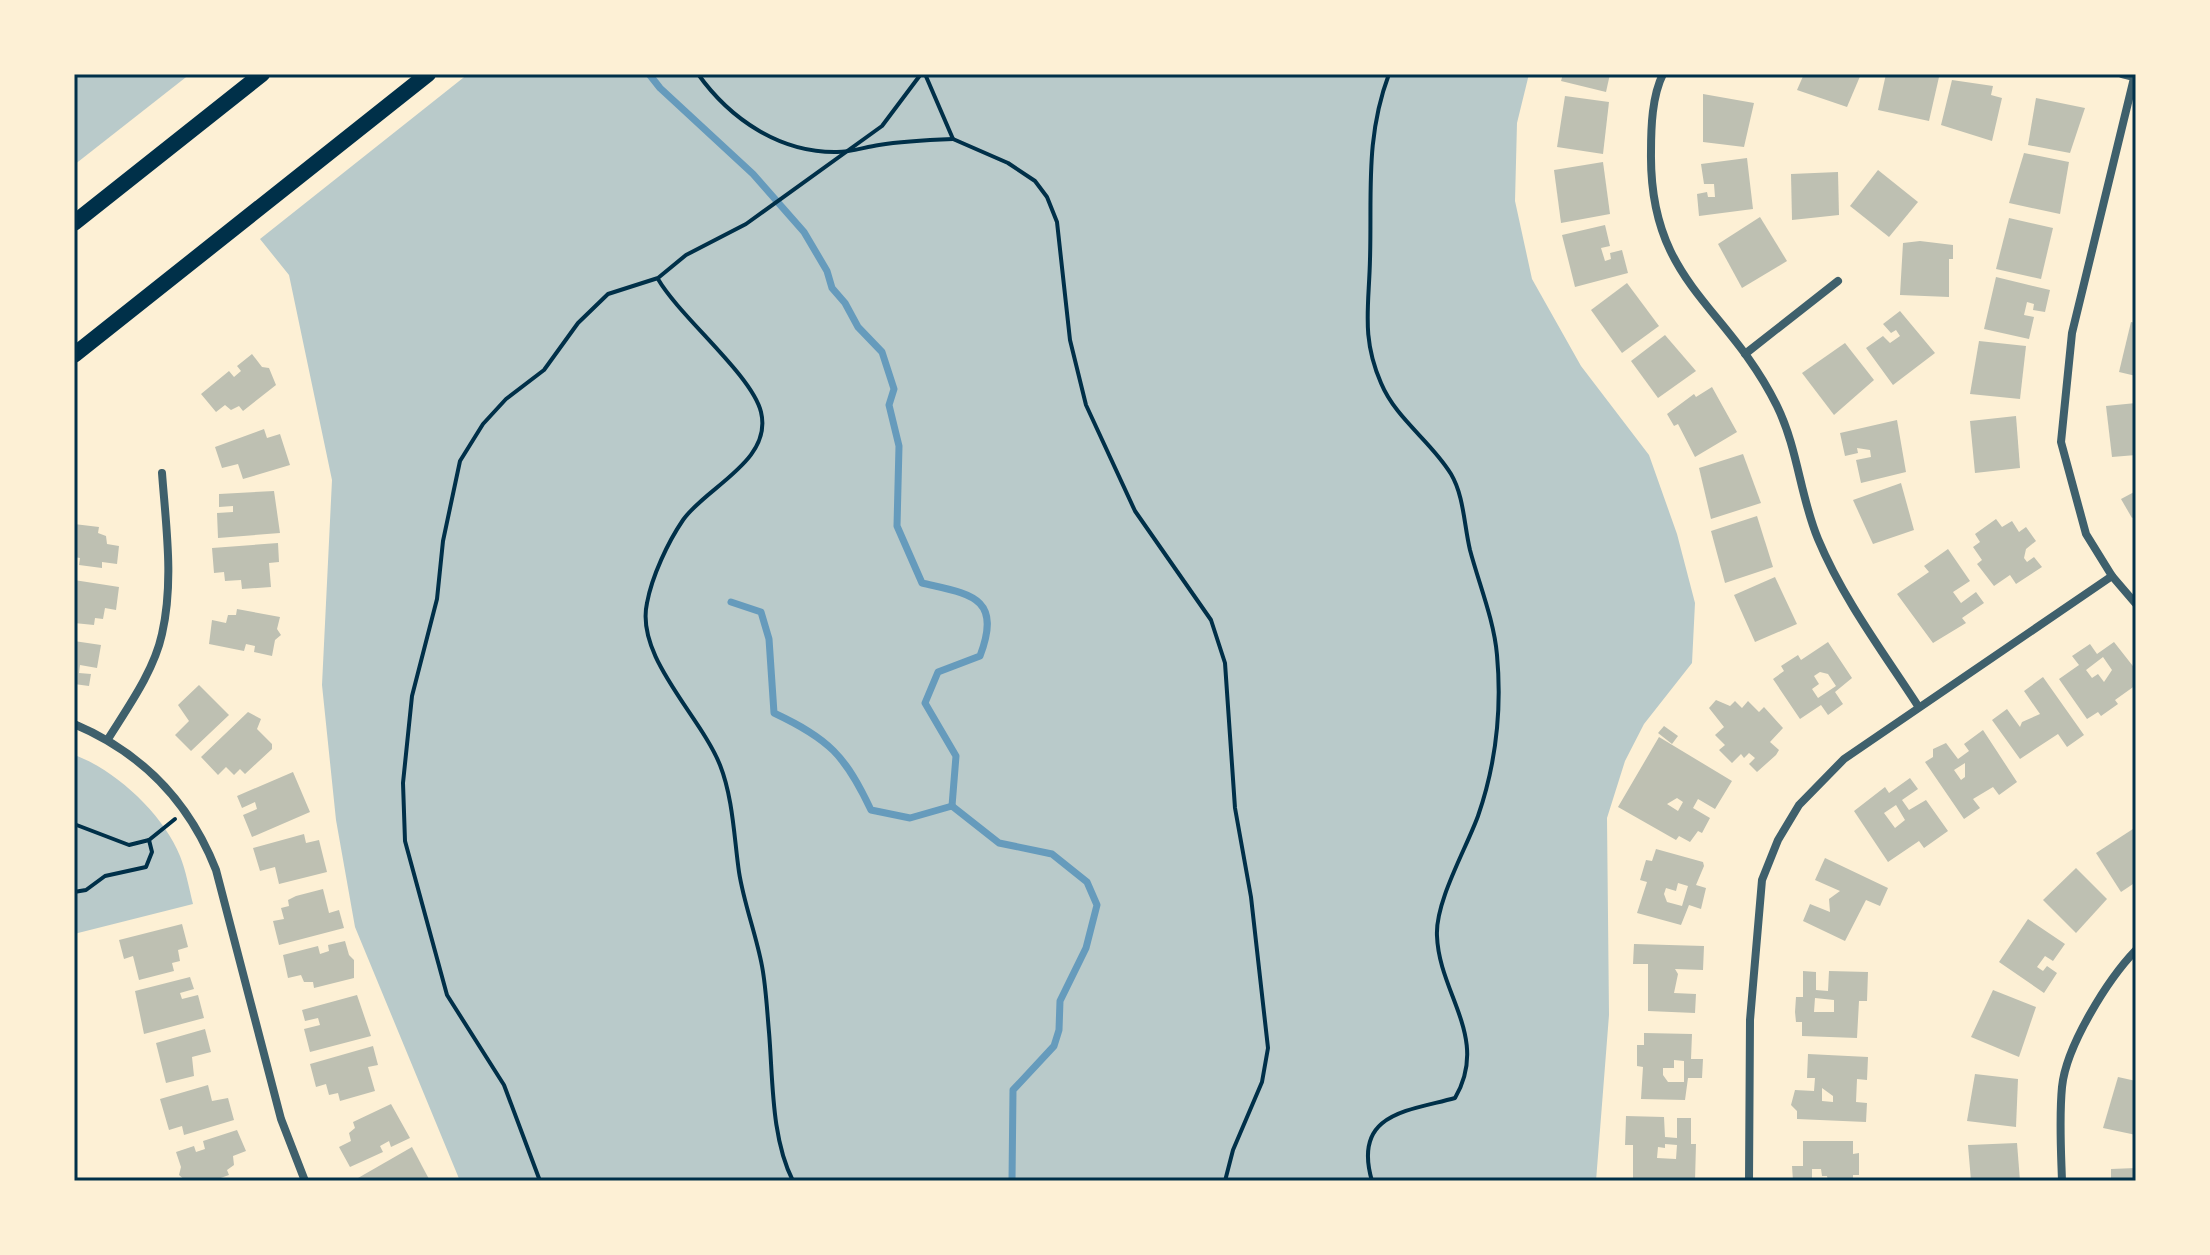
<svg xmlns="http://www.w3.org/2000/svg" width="2210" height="1255" viewBox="0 0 2210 1255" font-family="Inter,sans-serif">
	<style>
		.green { fill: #b9caca }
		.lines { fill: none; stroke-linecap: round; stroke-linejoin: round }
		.stream { stroke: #669bbc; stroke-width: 7 }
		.building { fill: #bec0b2; fill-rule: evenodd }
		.path { stroke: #003049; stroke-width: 4 }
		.minor { stroke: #3f606c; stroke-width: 8 }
		.secondary { stroke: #003049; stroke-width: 16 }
		.neatline { fill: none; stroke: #003049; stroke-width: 3 }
	</style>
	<rect width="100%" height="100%" fill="#fdf0d5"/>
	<g class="green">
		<polygon points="74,74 190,74 74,165"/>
		<polygon points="468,74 1529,74 1517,123 1515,201 1532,279 1581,366 1649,455 1677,534 1695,603 1692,663 1644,724 1625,761 1607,818 1609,1015 1596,1181 460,1181 355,927 336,820 322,685 332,480 289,275 260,239"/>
		<path d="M74,755C115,769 164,815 180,856C186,871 189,888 193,904L74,934Z"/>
	</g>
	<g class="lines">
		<g class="stream">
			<path d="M649,74L660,88L753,174L804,232L827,271L832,288L845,303L858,327L882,352L894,389L889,405L899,446L897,526L922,583C969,594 1003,596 980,656L938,672L925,703L956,756L952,806"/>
			<path d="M731,602L761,612L769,639L774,713C829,739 845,755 871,810L910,818L952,806"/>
			<polyline points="952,806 999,843 1052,854 1087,882 1097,905 1086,948 1060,1001 1059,1030 1054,1046 1013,1090 1012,1181"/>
		</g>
	</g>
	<g class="building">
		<polygon points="1563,74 1610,74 1606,92 1561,81"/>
		<polygon points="1804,74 1861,74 1847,107 1797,90"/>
		<polygon points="1886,74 1939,77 1929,121 1878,110"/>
		<polygon points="1952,80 1993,86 1991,95 2002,98 1992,141 1941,125"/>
		<polygon points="1703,94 1754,103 1744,147 1703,142"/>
		<polygon points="1565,96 1609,102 1603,154 1557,147"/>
		<polygon points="2036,98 2085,108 2070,153 2028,145"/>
		<polygon points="2024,153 2069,162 2060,214 2009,203"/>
		<polygon points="1747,158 1753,209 1699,216 1697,194 1707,192 1708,197 1715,197 1714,184 1704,184 1701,164"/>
		<polygon points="1603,162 1610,214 1561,223 1554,170"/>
		<polygon points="1878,170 1918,202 1889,237 1850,206"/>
		<polygon points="1838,172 1839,215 1792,220 1791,174"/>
		<polygon points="1760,217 1787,261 1742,288 1718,244"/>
		<polygon points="2009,218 2053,228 2041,279 1996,269"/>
		<polygon points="1605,225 1610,246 1601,248 1605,261 1611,259 1610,253 1622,250 1628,273 1575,287 1562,235"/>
		<polygon points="1920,241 1953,245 1953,259 1949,259 1949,297 1900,295 1903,243"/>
		<polygon points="1996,277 2050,290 2045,312 2033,310 2034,304 2027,302 2024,315 2034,317 2029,339 1984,329"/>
		<polygon points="1627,283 1659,326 1622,353 1591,310"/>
		<polygon points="1900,311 1935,353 1893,385 1866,348 1883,336 1890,343 1900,336 1896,330 1891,333 1883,324"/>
		<polygon points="2131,322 2136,323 2136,376 2119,372"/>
		<polygon points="1665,335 1696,371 1658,398 1631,361"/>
		<polygon points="1979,341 2026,346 2020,399 1970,394"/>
		<polygon points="1845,343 1874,380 1834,415 1802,373"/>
		<polygon points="252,354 262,367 269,368 276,385 243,411 239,406 231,410 225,405 216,412 201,394 229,371 234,377 241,371 237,366"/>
		<polygon points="1712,387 1737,432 1695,457 1678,424 1674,426 1667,414 1694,394 1696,397"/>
		<polygon points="2136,403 2136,455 2112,457 2106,406"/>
		<polygon points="2016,416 2020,468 1975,473 1970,421"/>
		<polygon points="1897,420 1906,472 1861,483 1856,460 1871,457 1870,450 1857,448 1858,453 1845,456 1840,433"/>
		<polygon points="264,429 267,438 280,434 290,465 243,479 238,464 222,468 215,447"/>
		<polygon points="1743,454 1761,503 1711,519 1699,468"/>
		<polygon points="1901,483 1914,530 1873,544 1853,500"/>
		<polygon points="274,491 280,533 218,538 217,513 233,512 233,506 219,507 219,494"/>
		<polygon points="2136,491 2136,516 2132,518 2121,499"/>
		<polygon points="1757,516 1773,567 1725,583 1711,531"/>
		<polygon points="1996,519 2002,527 2012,521 2019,532 2026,527 2036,541 2026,549 2024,558 2027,562 2034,557 2042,567 2016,584 2010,575 1994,586 1977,564 1982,560 1973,547 1980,542 1975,534"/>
		<polygon points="74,524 99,527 98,533 106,536 107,544 119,546 117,564 102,562 102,568 79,565 80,558 74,557"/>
		<polygon points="278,543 279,562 269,563 271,587 242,589 241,580 225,581 224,572 214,573 212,548"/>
		<polygon points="1948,549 1970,581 1953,592 1961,603 1976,592 1984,603 1962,618 1966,623 1933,643 1897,594 1929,572 1924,566"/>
		<polygon points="1775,577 1797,624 1755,642 1734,595"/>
		<polygon points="74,580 119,587 116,610 105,608 103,619 95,618 94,625 74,623"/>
		<polygon points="237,609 280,617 277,629 281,635 275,640 272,656 254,652 255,646 246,644 244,651 209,644 212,620 226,623 228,615 236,615"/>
		<polygon points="74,641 101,645 97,668 80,665 79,673 91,674 89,686 74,684"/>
		<path d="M1828,642L1852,678L1835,692L1843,704L1828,715L1821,705L1800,719L1773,679L1784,671L1781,666L1798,655L1801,660ZM1820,672L1828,674L1836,686L1818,698L1812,689L1819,684L1814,676Z"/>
		<path d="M2114,642L2136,670V685L2115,700L2118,704L2101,716L2098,712L2087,719L2059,679L2079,665L2072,656L2090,644L2097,654ZM2103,657L2112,670L2104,682L2098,674L2092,678L2086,670Z"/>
		<polygon points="2043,677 2084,735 2067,747 2058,734 2020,759 1992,720 2007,709 2020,727 2022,722 2040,714 2024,691"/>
		<polygon points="199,685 229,715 191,751 175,735 189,721 178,705"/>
		<polygon points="1716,700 1730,706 1735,701 1742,708 1748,701 1759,712 1764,707 1783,728 1770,742 1779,750 1776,755 1757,772 1749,764 1755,758 1749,753 1744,758 1741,754 1732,763 1719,750 1725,745 1715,735 1724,727 1709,708"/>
		<polygon points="248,712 261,719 257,729 272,744 272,749 245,774 240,769 234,775 226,767 218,775 201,757"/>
		<polygon points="1664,726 1678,736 1672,744 1658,733"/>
		<path d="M1983,730L2017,782L1999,795L1993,787L1973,799L1980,808L1964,819L1925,762L1933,757V749L1946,743L1958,759L1969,751L1964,744ZM1965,763V777L1961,780L1954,770Z"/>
		<path d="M1659,737L1732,781L1715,809L1698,799L1693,808L1710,818L1702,833L1698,831L1690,842L1679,836L1676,840L1618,807ZM1677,798L1683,802L1678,811L1667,804Z"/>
		<polygon points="293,772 310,812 252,837 243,815 257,809 255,802 242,808 237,796"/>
		<path d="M1910,778L1918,789L1902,800L1909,810L1926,800L1948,831L1924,848L1919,841L1888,862L1854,811L1885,787L1889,793ZM1896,805L1905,820L1895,828L1884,813Z"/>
		<polygon points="2136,827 2136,882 2121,892 2096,853"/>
		<polygon points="304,834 306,843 319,840 327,872 279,884 275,867 260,871 253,848"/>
		<path d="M1656,849L1703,862L1704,866L1696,885L1706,888L1701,909L1689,905L1681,925L1637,913L1647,882L1640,880L1646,860L1652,861ZM1678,883L1688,886L1682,906L1667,902L1664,894L1666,888L1676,891Z"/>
		<polygon points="1825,858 1888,888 1880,906 1866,900 1845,941 1803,921 1810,904 1830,912 1829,899 1840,891 1815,880"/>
		<polygon points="2076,868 2107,899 2076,933 2043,900"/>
		<polygon points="323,889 329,913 339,910 344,928 279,945 273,921 284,919 281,908 289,906 288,900 296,896"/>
		<polygon points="2028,919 2065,944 2053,961 2045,956 2037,967 2043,971 2047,966 2057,973 2044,993 1999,962"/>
		<polygon points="182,924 188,947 178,950 180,961 172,963 174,971 139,980 133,956 124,959 119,940"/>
		<polygon points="345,941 349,955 354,960 354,978 314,988 313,982 304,982 301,975 288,978 283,955 318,946 320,954 329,951 328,945"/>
		<polygon points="1634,944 1704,946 1703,970 1675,969 1678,974 1674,993 1696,994 1695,1013 1648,1011 1648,964 1633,964"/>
		<path d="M1803,971L1816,972V990L1828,991L1829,971L1868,972L1867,1001H1859L1857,1038L1802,1036V1022H1796L1795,1012L1796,997H1803ZM1815,998L1834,1000V1012H1814Z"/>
		<polygon points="190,977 194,989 180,993 182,999 198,995 204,1018 144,1034 135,991"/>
		<polygon points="1993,990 2036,1007 2019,1057 1971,1037"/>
		<polygon points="357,995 371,1036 310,1052 304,1029 320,1025 318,1018 305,1021 302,1010"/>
		<polygon points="205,1029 211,1052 192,1057 194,1076 166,1083 156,1043"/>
		<path d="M1644,1033L1692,1034L1691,1059H1703L1702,1078H1688L1685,1100L1641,1099L1643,1067L1637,1066V1045H1644ZM1674,1060L1684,1061V1082H1668L1663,1075V1068H1674Z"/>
		<polygon points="373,1046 378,1065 368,1067 375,1091 340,1101 338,1093 329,1095 326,1084 316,1087 310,1064"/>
		<path d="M1808,1054L1868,1057L1867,1080L1857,1079L1856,1102L1867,1103L1866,1122L1797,1119V1111L1791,1105L1795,1090L1814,1091L1815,1078H1807ZM1822,1088L1833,1096V1102L1822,1101Z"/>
		<polygon points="1975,1074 2018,1079 2016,1127 1967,1121"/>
		<polygon points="2118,1077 2136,1081 2136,1135 2103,1128"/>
		<polygon points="208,1085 212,1101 228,1098 234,1120 184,1135 182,1126 169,1130 160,1099"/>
		<polygon points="391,1104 410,1138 391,1147 389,1141 380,1146 383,1152 350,1167 339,1147 351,1141 349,1133 355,1128 353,1122"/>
		<path d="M1626,1116L1664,1117L1665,1137L1677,1138V1118H1691V1144H1696L1695,1181H1633V1145H1625ZM1665,1144L1677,1145L1676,1159L1657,1158L1658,1147L1665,1148Z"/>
		<polygon points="237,1130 246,1151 233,1156 234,1165 227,1170 229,1175 212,1181 186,1181 179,1175 181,1167 176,1152 194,1146 196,1152 205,1149 203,1141"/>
		<polygon points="1803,1141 1853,1141 1853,1154 1859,1153 1859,1175 1853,1175 1853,1181 1828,1181 1827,1176 1822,1176 1821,1169 1812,1169 1812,1181 1793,1181 1792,1166 1803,1166"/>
		<polygon points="2017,1143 2020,1181 1971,1181 1968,1145"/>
		<polygon points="412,1147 430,1181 360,1181 358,1178"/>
		<polygon points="2136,1168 2136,1181 2111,1181 2111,1169"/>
	</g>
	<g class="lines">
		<g class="path">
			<path d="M698,74C730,119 780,153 837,152C851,152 865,147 879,145C904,141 928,140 953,139"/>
			<polyline points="925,74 953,139 1008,163 1035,181 1047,197 1057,222 1070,340 1086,405 1135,511 1211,620 1225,663 1235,808 1251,897 1268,1048 1262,1082 1233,1150 1225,1181"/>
			<path d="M658,279C680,317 752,375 761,412C773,461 706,487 683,520C668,542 652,576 647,603C635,657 700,715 720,765C733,798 734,837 739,872C744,904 756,934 762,966C766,987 767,1010 769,1032C773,1079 771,1138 793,1181"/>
			<polyline points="74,824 129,845 149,840 175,819"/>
			<polyline points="74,892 86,890 105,876 146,867 152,852 149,840"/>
			<polyline points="540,1181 504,1085 447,995 405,841 403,783 412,696 437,599 443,541 460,461 483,424 506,399 544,370 578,323 608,294 658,278 686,255 746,224 882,126 921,74"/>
			<path d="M1372,1181C1352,1113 1408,1111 1455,1098C1490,1038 1439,994 1437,936C1435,902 1466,849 1478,816C1496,764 1502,710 1497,655C1494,620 1479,584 1470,550C1464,525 1464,496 1451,474C1431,441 1396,419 1381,383C1361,337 1369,307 1370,259C1372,193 1365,138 1389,74"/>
		</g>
		<g class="minor">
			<path d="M1663,74C1652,96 1651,127 1651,152C1649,283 1727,304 1777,406C1798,449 1800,496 1818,539C1843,599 1883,652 1918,706"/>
			<polyline points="2122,74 2134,77"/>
			<polyline points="2135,74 2072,333 2061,442 2086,534 2112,576 2136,604"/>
			<polyline points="1745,354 1838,281"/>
			<path d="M74,724C143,753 189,801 216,870L281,1119L305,1181"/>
			<path d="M108,739C128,707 154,671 162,634C174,582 166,526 162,473"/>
			<polyline points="1749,1181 1750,1020 1762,880 1778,840 1799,805 1844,759 2112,576"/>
			<path d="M2062,1181C2061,1150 2059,1118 2062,1087C2066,1046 2108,979 2136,950"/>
		</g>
		<g class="secondary">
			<polyline points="74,223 262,74"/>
			<polyline points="74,355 428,74"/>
		</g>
	</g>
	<rect width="2210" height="1255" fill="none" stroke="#fdf0d5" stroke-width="152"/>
	<rect x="76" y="76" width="2058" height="1103" class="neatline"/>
</svg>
